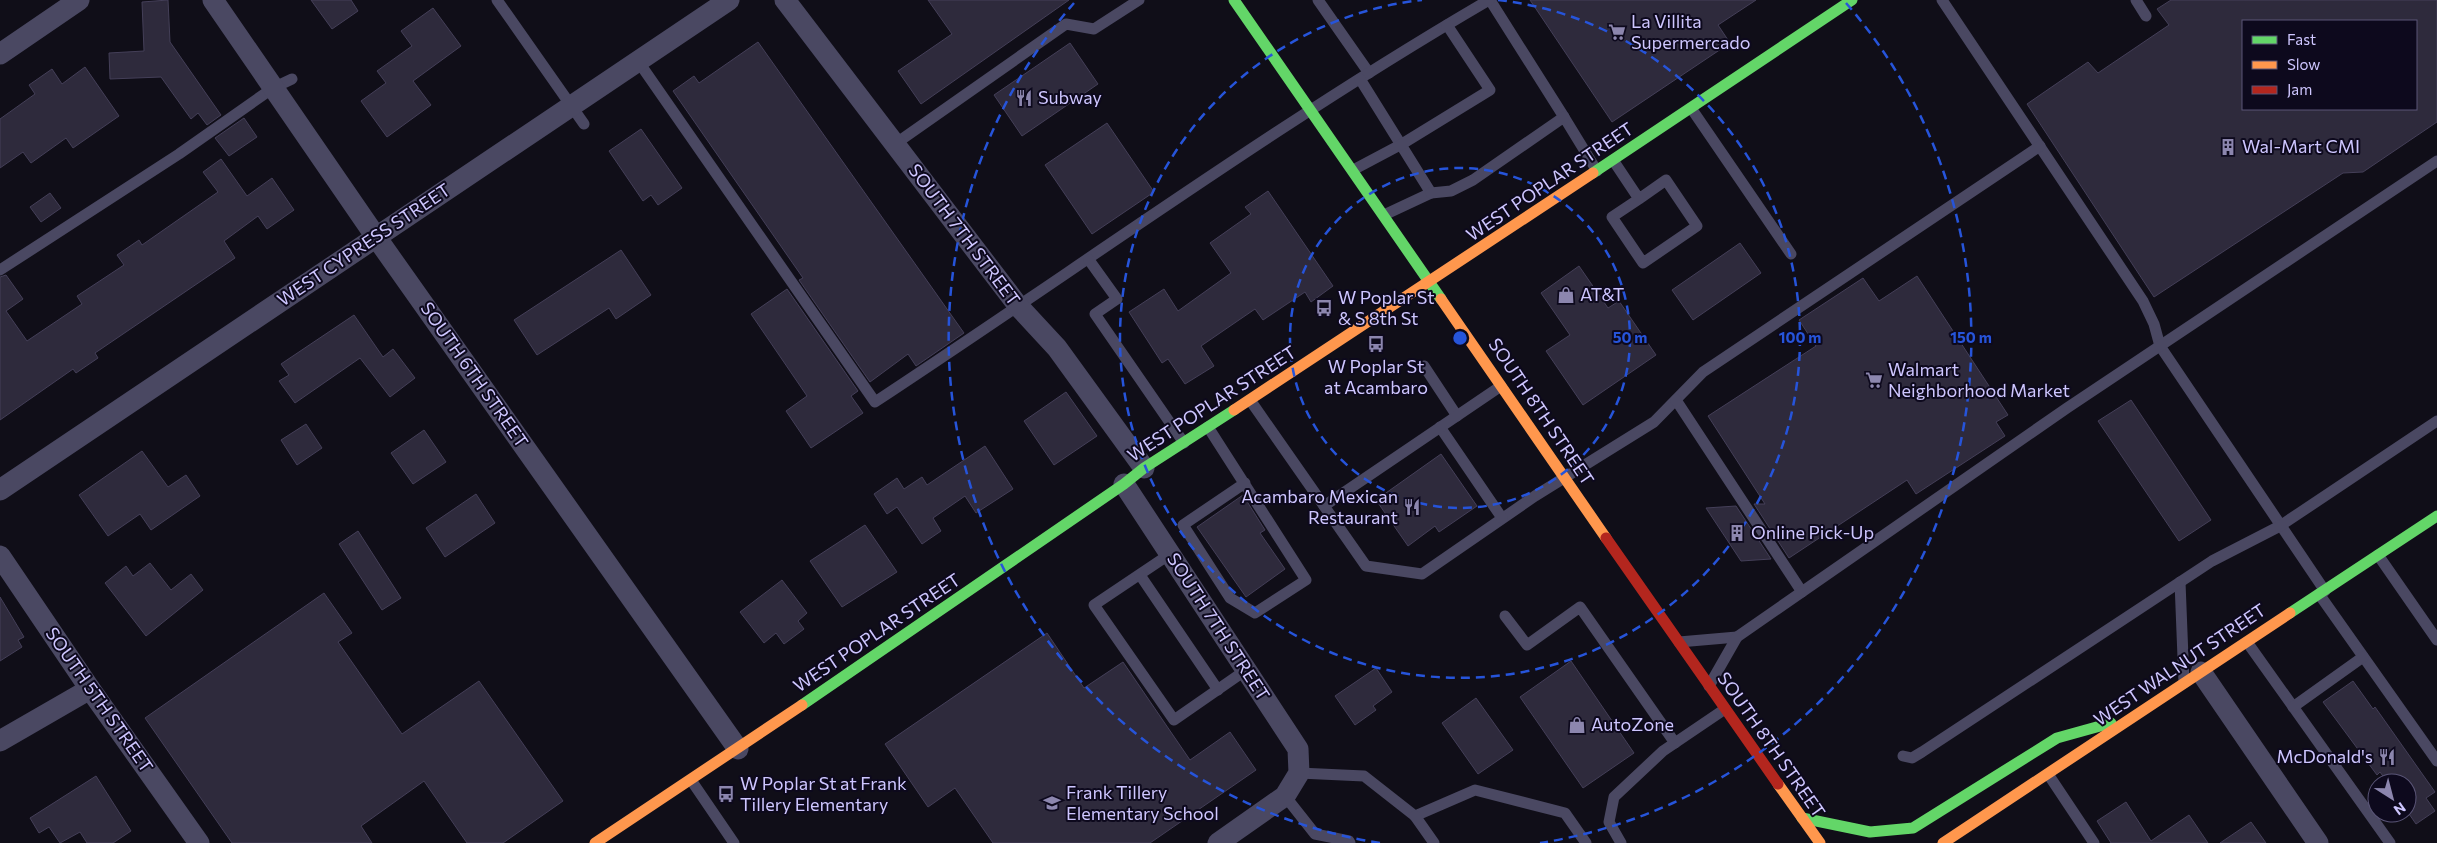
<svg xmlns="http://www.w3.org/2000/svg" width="2437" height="843" viewBox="0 0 2437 843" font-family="Commissioner,sans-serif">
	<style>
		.building { fill: #2e2a3c; stroke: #443f58; fill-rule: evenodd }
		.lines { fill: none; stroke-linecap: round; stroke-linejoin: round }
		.lane { stroke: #4a4862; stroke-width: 11 }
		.street { stroke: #4a4862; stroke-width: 21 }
		.fast { stroke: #63d668; stroke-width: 11 }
		.slow { stroke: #ff974d; stroke-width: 11 }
		.jam { stroke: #b3261e; stroke-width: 11 }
		.ring { fill: none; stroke: #2654da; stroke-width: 2.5; stroke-dasharray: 9 6 }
		.labels { text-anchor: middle; stroke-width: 4; stroke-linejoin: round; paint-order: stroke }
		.poi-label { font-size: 18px; fill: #cec6ff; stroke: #0d091d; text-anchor: start }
		.street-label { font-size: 18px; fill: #cec6ff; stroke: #0d091d }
		.centre { fill: #2654da; stroke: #0d091d; stroke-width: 2.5 }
		.ring-label { font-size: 15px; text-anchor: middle; font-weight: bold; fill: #2654da; stroke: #0d091d; stroke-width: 4; stroke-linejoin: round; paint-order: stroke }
	</style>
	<rect width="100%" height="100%" fill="#100e18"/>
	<g class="building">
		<polygon points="168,0 170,42 221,115 207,125 198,113 191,119 161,77 110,79 109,53 144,51 142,2"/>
		<polygon points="311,0 351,0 358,11 332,29"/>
		<polygon points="928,0 1069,0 921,104 898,71 952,34"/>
		<polygon points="1530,0 1756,0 1718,25 1730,43 1612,122"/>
		<path d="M2171,0H2437V122L2363,172L2343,173L2154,297L2027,104L2088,62L2098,73L2169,25L2157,9ZM2243,21H2416V109H2243Z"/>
		<polygon points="433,8 461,46 413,81 431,105 387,137 361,101 386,83 377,71 412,46 401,31"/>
		<polygon points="758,42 964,333 916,366 908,354 870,382 799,280 803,278 673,91 694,76 699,83"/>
		<polygon points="1070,43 1098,84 1022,136 994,95"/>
		<polygon points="85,67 119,116 73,148 66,138 31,163 23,152 0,168 0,119 35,94 29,85 52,69 62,84"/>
		<polygon points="244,118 257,137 229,156 215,138"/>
		<polygon points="1107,123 1154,192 1092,234 1045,165"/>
		<polygon points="641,129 682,188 658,205 651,195 643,201 609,151"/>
		<polygon points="221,159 247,196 272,178 294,210 267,229 258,216 224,241 235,258 95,353 98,358 76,373 73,369 0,420 0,277 6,275 23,299 6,311 27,341 82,304 77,296 124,265 117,255 139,240 142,245 218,192 203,172"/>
		<polygon points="1268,191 1333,286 1311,302 1305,292 1263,320 1255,309 1201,346 1214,366 1185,384 1168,359 1162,363 1129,312 1164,289 1178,311 1231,273 1210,243 1251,214 1245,207"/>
		<polygon points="50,193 61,208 41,222 30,207"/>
		<polygon points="1740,243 1761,273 1693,320 1672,290"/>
		<polygon points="621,250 651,295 616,319 609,308 537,355 514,320"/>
		<polygon points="1579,266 1608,308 1619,301 1656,355 1583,405 1546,351 1570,335 1541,293"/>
		<polygon points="1917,276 2008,415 1996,422 2005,436 1916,494 1907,480 1789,558 1754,504 1765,504 1708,416 1816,346 1799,320 1863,278 1879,301"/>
		<polygon points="787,289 858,391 851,396 863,413 811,448 786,411 807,396 751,314"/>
		<polygon points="354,315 383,357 393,349 415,378 390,397 360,358 295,403 279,381 289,375 281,364"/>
		<polygon points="1066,392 1097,436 1054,465 1024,421"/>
		<polygon points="2131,400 2211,520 2179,541 2098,421"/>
		<polygon points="306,424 322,448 297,465 281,440"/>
		<polygon points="424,430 446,462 413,484 391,453"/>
		<polygon points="985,446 1013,489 976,513 965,496 933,518 941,531 922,544 897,507 887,514 874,494 897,478 904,489 922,477 927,485"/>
		<polygon points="142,451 168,487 186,475 200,496 151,530 140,514 108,536 79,495"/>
		<polygon points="1441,454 1477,506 1439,532 1435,526 1408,546 1376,500"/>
		<polygon points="476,494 495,523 445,557 426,528"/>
		<polygon points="1243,495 1265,530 1260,533 1285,569 1246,597 1197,527"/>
		<polygon points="1736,506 1771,559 1741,561 1706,508"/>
		<polygon points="865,525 897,572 842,607 810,561"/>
		<polygon points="358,531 401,598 382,610 339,544"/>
		<polygon points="150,563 171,590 191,574 203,590 146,636 105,583 126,566 133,576"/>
		<polygon points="782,580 807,613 798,621 804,629 784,644 776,633 764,643 740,612"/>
		<polygon points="324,593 352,633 338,642 402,734 479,681 563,801 503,843 467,843 424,781 361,826 372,843 232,843 145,718"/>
		<polygon points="0,597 24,637 18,640 22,647 0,661"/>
		<polygon points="1047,633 1084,688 1123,662 1190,760 1230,732 1256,770 1150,843 993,843 955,788 928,807 885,744"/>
		<polygon points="1571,661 1634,753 1583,788 1520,697"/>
		<polygon points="1376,668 1392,692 1373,706 1376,710 1355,725 1335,696"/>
		<polygon points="2353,681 2373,709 2375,707 2435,792 2426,798 2435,811 2416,824 2407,811 2407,783 2388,783 2380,772 2377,775 2323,702"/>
		<polygon points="1476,698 1513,750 1478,774 1442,723"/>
		<polygon points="96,776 131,831 113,843 87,843 80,832 60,843 49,827 39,833 30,818"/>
		<polygon points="2126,802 2151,841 2189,815 2208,843 2111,843 2097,821"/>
		<polygon points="2251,822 2266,843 2220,843"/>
	</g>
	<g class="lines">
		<g class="lane">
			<polyline points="497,0 584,124"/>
			<polyline points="1318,0 1369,73"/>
			<polyline points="1490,0 1564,117"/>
			<polyline points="1942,0 2143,301 2154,324 2160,346 2325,591"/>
			<polyline points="2136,0 2146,16"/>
			<path d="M638,61L875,402C1080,267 1278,123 1489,0"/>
			<polyline points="1360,79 1431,193 1384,215"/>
			<polyline points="1691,108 1791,254"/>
			<polyline points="895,144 1066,24 1094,29 1139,0"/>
			<polyline points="1613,160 1639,199 1612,217 1643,263 1697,226 1666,180 1639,199"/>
			<polyline points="1353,170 1402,144 1490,90 1447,25"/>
			<polyline points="1431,193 1451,191 1473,180 1564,117 1597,171"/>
			<polyline points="1089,260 1117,299 1095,314 1184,443"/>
			<polyline points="0,270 179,154 273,88 292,79"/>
			<polyline points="1424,366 1457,416"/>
			<polyline points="1250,400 1366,566 1422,574 1535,496 1654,422 1703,372 2040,146"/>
			<polyline points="1676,400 1802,592"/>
			<polyline points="1208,427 1306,580 1255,613 1230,598 1183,525 1245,483"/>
			<polyline points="1440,427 1502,518"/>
			<polyline points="1324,506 1501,386"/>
			<polyline points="1170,554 1094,605 1174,720 1246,670"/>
			<polyline points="2378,555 2437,640"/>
			<polyline points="1140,575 1218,690"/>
			<polyline points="2180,582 2184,683"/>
			<polyline points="2319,594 2437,761"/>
			<polyline points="1505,616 1527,645 1580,607 1675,743"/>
			<polyline points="1679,642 1737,637"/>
			<polyline points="2247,642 2390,843"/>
			<polyline points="1709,686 1737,637 2067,408 2437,161"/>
			<polyline points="2293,707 2363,657"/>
			<polyline points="1903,756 1912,758 1922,752 2212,561 2280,526 2437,421"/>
			<polyline points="1299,773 1364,776 1415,816 1475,790 1565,813 1586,843"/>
			<polyline points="2048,774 2094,843"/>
			<polyline points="691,780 734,843"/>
			<polyline points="1285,796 1315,834 1349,841 1350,843"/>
			<polyline points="1415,816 1434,843"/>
			<polyline points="1621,843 1609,822 1614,797 1663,751 1725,709"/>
		</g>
		<g class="street">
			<polyline points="213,0 376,237 738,749"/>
			<polyline points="785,0 1019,307 1057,348 1144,468"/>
			<polyline points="0,54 79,0"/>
			<polyline points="1124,484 1298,749 1299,773 1285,796 1218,843"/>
			<polyline points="0,490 729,0"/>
			<polyline points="0,556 90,689 199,843"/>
			<polyline points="2201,672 2318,843"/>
			<polyline points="0,741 90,689"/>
		</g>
		<g class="fast">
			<polyline points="1234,0 1441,299"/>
			<polyline points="1593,173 1852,0"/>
			<polyline points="2290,613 2437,516"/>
			<polyline points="802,705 1124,484 1144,468 1234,410"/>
			<polyline points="1802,818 1870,832 1913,828 2057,738 2111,723"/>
		</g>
		<g class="slow">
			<polyline points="1441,299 1606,538"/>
			<polyline points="1234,410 1593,173"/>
			<polyline points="1778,784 1820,843"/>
			<polyline points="595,843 802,705"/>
			<polyline points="1943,843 2290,613"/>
		</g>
		<polyline class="jam" points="1606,538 1778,784"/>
	</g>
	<g class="ring">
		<circle cx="1460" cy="338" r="170"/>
		<path d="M1498 0A340 340 0 1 1 1422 0"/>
		<path d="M1380 843A511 511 0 0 1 1074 3M1846 3A511 511 0 0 1 1540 843"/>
	</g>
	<defs>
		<g id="supermarket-bare" transform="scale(1.35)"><path d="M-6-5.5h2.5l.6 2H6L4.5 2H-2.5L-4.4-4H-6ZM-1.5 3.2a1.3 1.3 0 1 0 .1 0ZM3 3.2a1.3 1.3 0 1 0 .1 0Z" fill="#8c86ae" stroke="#0d091d" stroke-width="2.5" paint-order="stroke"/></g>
		<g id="restaurant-bare" transform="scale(1.35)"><path d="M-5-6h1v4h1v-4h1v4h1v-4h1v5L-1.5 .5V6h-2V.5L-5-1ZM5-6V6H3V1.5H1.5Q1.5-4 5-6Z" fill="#8c86ae" stroke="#0d091d" stroke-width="2.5" paint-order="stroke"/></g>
		<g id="building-bare" transform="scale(1.35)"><path d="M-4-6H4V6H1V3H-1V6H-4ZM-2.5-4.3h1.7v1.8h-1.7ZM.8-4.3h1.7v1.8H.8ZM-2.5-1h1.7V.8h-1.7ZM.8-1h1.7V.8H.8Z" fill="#8c86ae" stroke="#0d091d" stroke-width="2.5" paint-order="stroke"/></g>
		<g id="shop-bare" transform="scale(1.35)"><path d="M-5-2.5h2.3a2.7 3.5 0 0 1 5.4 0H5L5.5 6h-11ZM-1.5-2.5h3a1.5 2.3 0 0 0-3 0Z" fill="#8c86ae" stroke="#0d091d" stroke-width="2.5" paint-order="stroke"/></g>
		<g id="bus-bare" transform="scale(1.35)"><path d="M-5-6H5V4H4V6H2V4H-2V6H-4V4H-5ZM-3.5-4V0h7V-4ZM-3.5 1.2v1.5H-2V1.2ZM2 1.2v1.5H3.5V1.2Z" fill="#8c86ae" stroke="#0d091d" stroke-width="2.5" paint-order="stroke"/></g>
		<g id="school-bare" transform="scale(1.35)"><path d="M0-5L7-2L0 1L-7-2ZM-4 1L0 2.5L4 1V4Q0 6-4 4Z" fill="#8c86ae" stroke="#0d091d" stroke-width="2.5" paint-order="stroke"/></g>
	</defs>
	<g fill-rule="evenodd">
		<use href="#supermarket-bare" x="1617" y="32"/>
		<use href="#restaurant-bare" x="1024" y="98"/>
		<use href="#building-bare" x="2228" y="147"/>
		<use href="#shop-bare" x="1566" y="295"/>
		<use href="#bus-bare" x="1324" y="308"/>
		<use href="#bus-bare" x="1376" y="344"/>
		<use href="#supermarket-bare" x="1874" y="380"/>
		<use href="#restaurant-bare" x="1412" y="507"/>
		<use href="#building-bare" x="1737" y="533"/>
		<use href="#shop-bare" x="1577" y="725"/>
		<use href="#restaurant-bare" x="2387" y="757"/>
		<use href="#bus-bare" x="726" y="794"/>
		<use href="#school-bare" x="1052" y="803"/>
	</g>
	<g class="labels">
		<g class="poi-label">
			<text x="1631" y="28">La Villita<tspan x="1631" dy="21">Supermercado</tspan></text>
			<text x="1038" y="104">Subway</text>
			<text x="2242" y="153">Wal-Mart CMI</text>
			<text x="1580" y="301">AT&amp;T</text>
			<text x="1338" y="304">W Poplar St<tspan x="1338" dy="21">&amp; S 8th St</tspan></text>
			<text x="1376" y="373" text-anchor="middle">W Poplar St<tspan x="1376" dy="21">at Acambaro</tspan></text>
			<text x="1888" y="376">Walmart<tspan x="1888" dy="21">Neighborhood Market</tspan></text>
			<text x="1398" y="503" text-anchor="end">Acambaro Mexican<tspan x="1398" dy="21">Restaurant</tspan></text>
			<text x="1751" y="539">Online Pick-Up</text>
			<text x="1591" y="731">AutoZone</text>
			<text x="2373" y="763" text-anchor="end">McDonald's</text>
			<text x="740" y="790">W Poplar St at Frank<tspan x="740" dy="21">Tillery Elementary</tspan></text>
			<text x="1066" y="799">Frank Tillery<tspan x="1066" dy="21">Elementary School</tspan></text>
		</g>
		<g class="street-label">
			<text transform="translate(1550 182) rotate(-34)" y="6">WEST POPLAR STREET</text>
			<text transform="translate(964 235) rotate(53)" y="6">SOUTH 7TH STREET</text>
			<text transform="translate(364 245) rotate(-34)" y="6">WEST CYPRESS STREET</text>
			<text transform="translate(474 375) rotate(55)" y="6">SOUTH 6TH STREET</text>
			<text transform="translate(1212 404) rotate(-33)" y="6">WEST POPLAR STREET</text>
			<text transform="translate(1541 412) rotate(56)" y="6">SOUTH 8TH STREET</text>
			<text transform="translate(1218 627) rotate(57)" y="6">SOUTH 7TH STREET</text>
			<text transform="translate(877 633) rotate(-34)" y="6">WEST POPLAR STREET</text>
			<text transform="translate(2180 665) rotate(-34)" y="6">WEST WALNUT STREET</text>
			<text transform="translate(99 700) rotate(55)" y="6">SOUTH 5TH STREET</text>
			<text transform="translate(1771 745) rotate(55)" y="6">SOUTH 8TH STREET</text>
		</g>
	</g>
	<circle cx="1460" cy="338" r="8" class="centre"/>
	<g class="ring-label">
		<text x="1630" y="343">50 m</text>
		<text x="1800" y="343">100 m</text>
		<text x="1971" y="343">150 m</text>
	</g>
	<rect x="2242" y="20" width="175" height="90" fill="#0d091d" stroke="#5a5577"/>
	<rect x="2252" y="36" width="25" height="8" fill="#63d668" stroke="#5a5577"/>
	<text x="2287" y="45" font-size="15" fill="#cec6ff">Fast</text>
	<rect x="2252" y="61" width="25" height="8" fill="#ff974d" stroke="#5a5577"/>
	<text x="2287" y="70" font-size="15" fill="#cec6ff">Slow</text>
	<rect x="2252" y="86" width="25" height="8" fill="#b3261e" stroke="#5a5577"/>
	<text x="2287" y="95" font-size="15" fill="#cec6ff">Jam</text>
	<g transform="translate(2392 798) rotate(144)"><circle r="24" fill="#0d091d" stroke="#5a5577"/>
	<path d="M0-4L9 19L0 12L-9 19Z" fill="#8c86ae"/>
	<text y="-8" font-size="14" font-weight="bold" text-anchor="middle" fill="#cec6ff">N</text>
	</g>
</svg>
